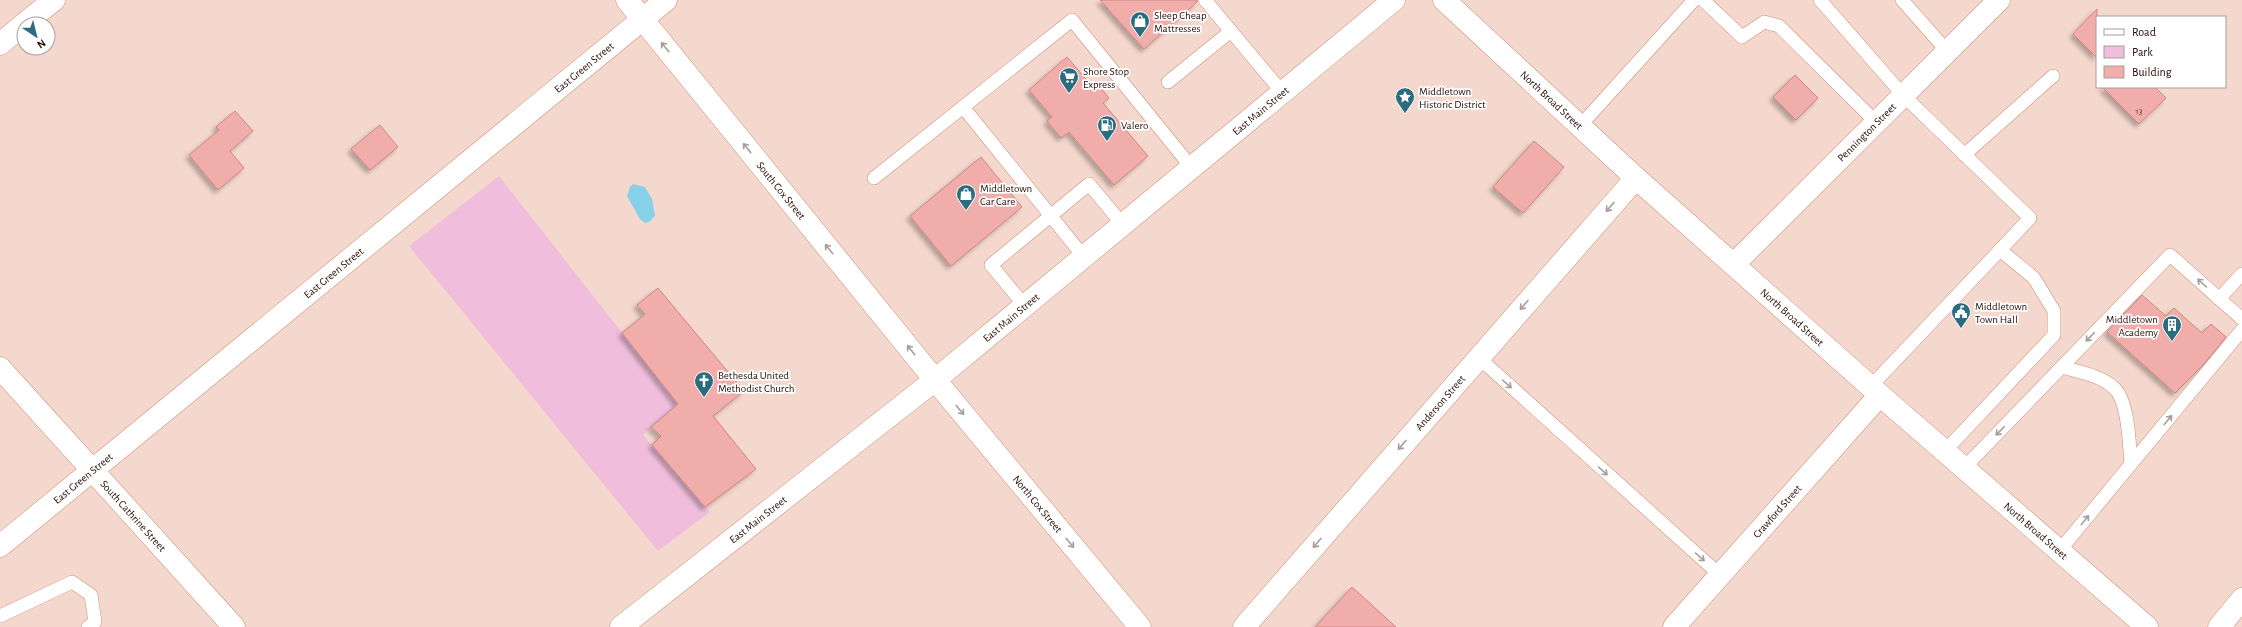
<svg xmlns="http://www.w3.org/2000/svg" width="2242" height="627" viewBox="0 0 2242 627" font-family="'Alegreya Sans',sans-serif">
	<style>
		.green { fill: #f0bedc }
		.water { fill: #86d0e9 }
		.building { fill: #f1adaa; stroke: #ce8684; filter: url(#shadow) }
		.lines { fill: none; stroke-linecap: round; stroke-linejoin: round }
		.lane-casing { stroke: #d08d74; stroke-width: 14 }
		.street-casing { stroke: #d08d74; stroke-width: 23 }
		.primary-casing { stroke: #d08d74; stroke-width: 23 }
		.lane { stroke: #fff; stroke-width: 13 }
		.street { stroke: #fff; stroke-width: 22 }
		.primary { stroke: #fff; stroke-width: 22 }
		.oneway { stroke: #a79d9b }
		.labels { text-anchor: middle; stroke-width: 3.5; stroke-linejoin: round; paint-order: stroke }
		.number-label { font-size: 9px; fill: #56342e }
		.poi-label { font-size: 11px; fill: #230b04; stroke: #fff; text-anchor: start }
		.street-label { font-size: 11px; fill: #230b04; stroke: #fff }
	</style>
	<defs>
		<filter id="shadow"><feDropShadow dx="-3.5" dy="3.5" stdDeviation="2" flood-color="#0004"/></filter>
	</defs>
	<rect width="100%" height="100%" fill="#f5d8cd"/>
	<polygon class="green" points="499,176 678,404 643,435 710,512 658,551 409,246"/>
	<polygon class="water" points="633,184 645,187 652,199 655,216 649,222 645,223 640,219 627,196 630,187"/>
	<g class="building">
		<polygon points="1100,0 1197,0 1197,2 1144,49"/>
		<polygon points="2097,9 2097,58 2073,34"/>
		<polygon points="1067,57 1091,85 1095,81 1109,98 1103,103 1148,156 1114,185 1069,132 1061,138 1047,121 1052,117 1029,90"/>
		<polygon points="1795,75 1818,98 1796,120 1773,97"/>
		<polygon points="2102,87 2155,87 2166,98 2139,124"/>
		<polygon points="235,111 253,131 230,151 244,168 218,190 189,155 219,130 216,127"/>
		<polygon points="380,125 398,147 370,170 351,149"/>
		<polygon points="1534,141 1564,167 1523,213 1493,187"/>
		<polygon points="981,157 1022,207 951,266 910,216"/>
		<polygon points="658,288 744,391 713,416 756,469 705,507 652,445 661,436 651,427 678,404 622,333 645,314 637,305"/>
		<polygon points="2142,295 2166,316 2174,308 2202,333 2211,324 2226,337 2204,364 2175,393 2107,332"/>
		<polygon points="1352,587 1396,627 1315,627"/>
	</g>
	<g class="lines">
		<g class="lane-casing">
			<g id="lane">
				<polyline points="1205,0 1282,92"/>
				<polyline points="1703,0 1742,37 1764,22 1779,26 1876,122"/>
				<polyline points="1820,0 1903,95 2030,218 2000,250"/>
				<polyline points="1902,0 1947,51"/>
				<polyline points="1168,82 1231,31"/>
				<polyline points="963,107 1084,257"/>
				<polyline points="1580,126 1694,0"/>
				<polyline points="1964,155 2053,76"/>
				<polyline points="874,178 1072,20 1192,168"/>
				<polyline points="2219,299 2242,274"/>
				<polyline points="1025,306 991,265 1089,184 1123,225"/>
				<polyline points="1478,357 1720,575"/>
				<path d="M2062,367C2079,372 2099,375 2113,387C2129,400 2129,444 2131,464"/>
				<polyline points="1871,386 2000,250 2034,278 2054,311 2054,335 1945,451"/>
				<polyline points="1964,468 2170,255 2242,319"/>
				<polyline points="2060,550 2242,330"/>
				<polyline points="0,616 72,582 91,595 95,622 88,627"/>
			</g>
		</g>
		<g class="street-casing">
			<g id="street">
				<path id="s1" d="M627,0L935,380L1140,627"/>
				<polyline points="24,24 54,0"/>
				<polyline points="0,44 24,24"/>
				<path id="s2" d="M1734,264L1999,0"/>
				<path id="s3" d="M0,368L234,627"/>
				<path id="s4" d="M0,546L666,0"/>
				<path id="s5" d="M1244,627L1636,178"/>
				<path id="s6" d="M1674,627L1880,395"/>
				<polyline points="2219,627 2242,599"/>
			</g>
		</g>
		<g class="primary-casing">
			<g id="primary">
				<path id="s7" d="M1444,0L1636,178L1880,395L2147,627"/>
				<path id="s8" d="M621,627L935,380L1394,0"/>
			</g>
		</g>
		<use href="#lane" class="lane"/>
		<use href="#street" class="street"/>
		<use href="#primary" class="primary"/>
	</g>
	<defs><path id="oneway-shaft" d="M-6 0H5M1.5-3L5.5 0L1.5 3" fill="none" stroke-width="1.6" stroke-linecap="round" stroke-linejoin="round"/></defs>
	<g class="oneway">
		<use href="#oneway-shaft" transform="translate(665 47) rotate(-129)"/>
		<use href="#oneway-shaft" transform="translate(747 148) rotate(-129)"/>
		<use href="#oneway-shaft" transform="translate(1610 207) rotate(131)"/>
		<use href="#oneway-shaft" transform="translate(829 249) rotate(-129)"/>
		<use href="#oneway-shaft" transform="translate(2202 283) rotate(-138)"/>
		<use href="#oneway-shaft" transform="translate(1524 305) rotate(131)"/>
		<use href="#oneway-shaft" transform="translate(2090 337) rotate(134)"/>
		<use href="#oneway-shaft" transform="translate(911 350) rotate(-129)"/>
		<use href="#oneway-shaft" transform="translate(1507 384) rotate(42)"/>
		<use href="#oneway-shaft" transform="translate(960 410) rotate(50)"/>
		<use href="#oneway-shaft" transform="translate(2168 420) rotate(-50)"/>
		<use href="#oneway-shaft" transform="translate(2000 431) rotate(134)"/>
		<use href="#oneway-shaft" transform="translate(1402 445) rotate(131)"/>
		<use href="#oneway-shaft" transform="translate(1603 471) rotate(42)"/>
		<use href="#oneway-shaft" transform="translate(2085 520) rotate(-51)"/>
		<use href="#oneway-shaft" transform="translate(1070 543) rotate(50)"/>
		<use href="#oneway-shaft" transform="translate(1317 543) rotate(131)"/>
		<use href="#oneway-shaft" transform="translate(1700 557) rotate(42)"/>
	</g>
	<defs>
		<g id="shop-pin" transform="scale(1)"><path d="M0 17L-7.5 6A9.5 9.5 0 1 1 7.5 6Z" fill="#2c6c80" stroke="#fff"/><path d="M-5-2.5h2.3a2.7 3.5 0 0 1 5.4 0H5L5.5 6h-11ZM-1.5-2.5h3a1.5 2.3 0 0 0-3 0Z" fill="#fff"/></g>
		<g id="supermarket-pin" transform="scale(1)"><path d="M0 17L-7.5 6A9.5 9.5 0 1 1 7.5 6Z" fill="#2c6c80" stroke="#fff"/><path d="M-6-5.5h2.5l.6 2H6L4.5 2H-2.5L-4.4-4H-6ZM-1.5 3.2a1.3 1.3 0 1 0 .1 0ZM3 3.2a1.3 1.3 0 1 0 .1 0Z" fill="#fff"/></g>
		<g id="sight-pin" transform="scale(1)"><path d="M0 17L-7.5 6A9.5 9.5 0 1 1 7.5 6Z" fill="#2c6c80" stroke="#fff"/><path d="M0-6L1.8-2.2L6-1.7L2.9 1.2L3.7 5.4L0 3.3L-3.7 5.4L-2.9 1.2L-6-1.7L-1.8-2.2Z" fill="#fff"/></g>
		<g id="fuel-pin" transform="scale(1)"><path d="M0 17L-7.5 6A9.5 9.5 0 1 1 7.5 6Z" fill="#2c6c80" stroke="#fff"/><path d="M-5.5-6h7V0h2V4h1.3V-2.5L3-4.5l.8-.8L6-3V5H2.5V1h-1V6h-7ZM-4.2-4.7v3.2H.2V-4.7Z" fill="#fff"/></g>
		<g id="civic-pin" transform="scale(1)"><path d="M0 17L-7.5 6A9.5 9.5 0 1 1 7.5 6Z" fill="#2c6c80" stroke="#fff"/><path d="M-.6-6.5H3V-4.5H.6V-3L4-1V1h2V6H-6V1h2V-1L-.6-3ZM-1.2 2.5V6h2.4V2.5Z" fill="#fff"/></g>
		<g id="building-pin" transform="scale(1)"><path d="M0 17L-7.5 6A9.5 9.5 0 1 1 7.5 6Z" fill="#2c6c80" stroke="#fff"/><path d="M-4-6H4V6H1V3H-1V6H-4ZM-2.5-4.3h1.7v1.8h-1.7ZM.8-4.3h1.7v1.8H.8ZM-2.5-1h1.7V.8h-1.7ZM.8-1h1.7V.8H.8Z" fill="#fff"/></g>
		<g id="church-pin" transform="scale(1)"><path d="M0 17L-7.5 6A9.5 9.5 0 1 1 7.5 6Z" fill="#2c6c80" stroke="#fff"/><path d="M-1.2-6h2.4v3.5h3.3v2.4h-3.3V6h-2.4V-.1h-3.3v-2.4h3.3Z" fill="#fff"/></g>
	</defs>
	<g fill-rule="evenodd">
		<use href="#shop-pin" x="1140" y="21"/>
		<use href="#supermarket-pin" x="1069" y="77"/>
		<use href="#sight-pin" x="1405" y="97"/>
		<use href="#fuel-pin" x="1107" y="125"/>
		<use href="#shop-pin" x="966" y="194"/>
		<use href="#civic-pin" x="1961" y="312"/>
		<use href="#building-pin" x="2172" y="325"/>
		<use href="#church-pin" x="704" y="381"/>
	</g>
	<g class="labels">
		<g class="number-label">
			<text x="2139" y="114">13</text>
		</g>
		<g class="poi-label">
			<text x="1154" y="19">Sleep Cheap<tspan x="1154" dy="13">Mattresses</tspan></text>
			<text x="1083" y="75">Shore Stop<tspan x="1083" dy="13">Express</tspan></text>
			<text x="1419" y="95">Middletown<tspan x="1419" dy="13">Historic District</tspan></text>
			<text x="1121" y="129">Valero</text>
			<text x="980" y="192">Middletown<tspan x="980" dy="13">Car Care</tspan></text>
			<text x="1975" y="310">Middletown<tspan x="1975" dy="13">Town Hall</tspan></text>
			<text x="2158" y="323" text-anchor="end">Middletown<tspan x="2158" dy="13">Academy</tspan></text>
			<text x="718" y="379">Bethesda United<tspan x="718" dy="13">Methodist Church</tspan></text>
		</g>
		<g class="street-label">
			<text dy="4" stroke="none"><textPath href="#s4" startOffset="755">East Green Street</textPath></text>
			<text dy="4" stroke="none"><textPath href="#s7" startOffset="147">North Broad Street</textPath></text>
			<text dy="4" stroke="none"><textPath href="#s8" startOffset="822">East Main Street</textPath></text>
			<text dy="4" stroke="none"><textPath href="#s2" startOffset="187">Pennington Street</textPath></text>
			<text dy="4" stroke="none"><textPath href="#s1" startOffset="245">South Cox Street</textPath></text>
			<text dy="4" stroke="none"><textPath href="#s4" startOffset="431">East Green Street</textPath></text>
			<text dy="4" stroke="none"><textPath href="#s7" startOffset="471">North Broad Street</textPath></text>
			<text dy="4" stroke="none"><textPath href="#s8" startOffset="498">East Main Street</textPath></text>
			<text dy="4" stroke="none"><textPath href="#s5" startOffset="298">Anderson Street</textPath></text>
			<text dy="4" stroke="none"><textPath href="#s4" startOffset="107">East Green Street</textPath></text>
			<text dy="4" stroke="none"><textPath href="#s1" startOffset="650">North Cox Street</textPath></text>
			<text dy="4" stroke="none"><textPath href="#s6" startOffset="155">Crawford Street</textPath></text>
			<text dy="4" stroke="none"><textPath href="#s3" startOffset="199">South Cathrine Street</textPath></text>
			<text dy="4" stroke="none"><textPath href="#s8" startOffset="174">East Main Street</textPath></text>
			<text dy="4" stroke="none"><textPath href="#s7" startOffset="795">North Broad Street</textPath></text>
		</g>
	</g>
	<rect x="2096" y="16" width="130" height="72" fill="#ffffff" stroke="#a79d9b"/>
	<rect x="2104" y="29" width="20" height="6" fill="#ffffff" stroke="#a79d9b"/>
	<text x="2132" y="36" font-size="12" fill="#230b04">Road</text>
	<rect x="2104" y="46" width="20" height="12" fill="#f0bedc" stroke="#a79d9b"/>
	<text x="2132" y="56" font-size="12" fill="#230b04">Park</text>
	<rect x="2104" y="66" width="20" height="12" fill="#f1adaa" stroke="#a79d9b"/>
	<text x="2132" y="76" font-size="12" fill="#230b04">Building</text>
	<g transform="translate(36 36) rotate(145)"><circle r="19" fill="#ffffff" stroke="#a79d9b"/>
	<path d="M0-3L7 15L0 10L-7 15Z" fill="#2c6c80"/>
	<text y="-6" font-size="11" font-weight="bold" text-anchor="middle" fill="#230b04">N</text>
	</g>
</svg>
